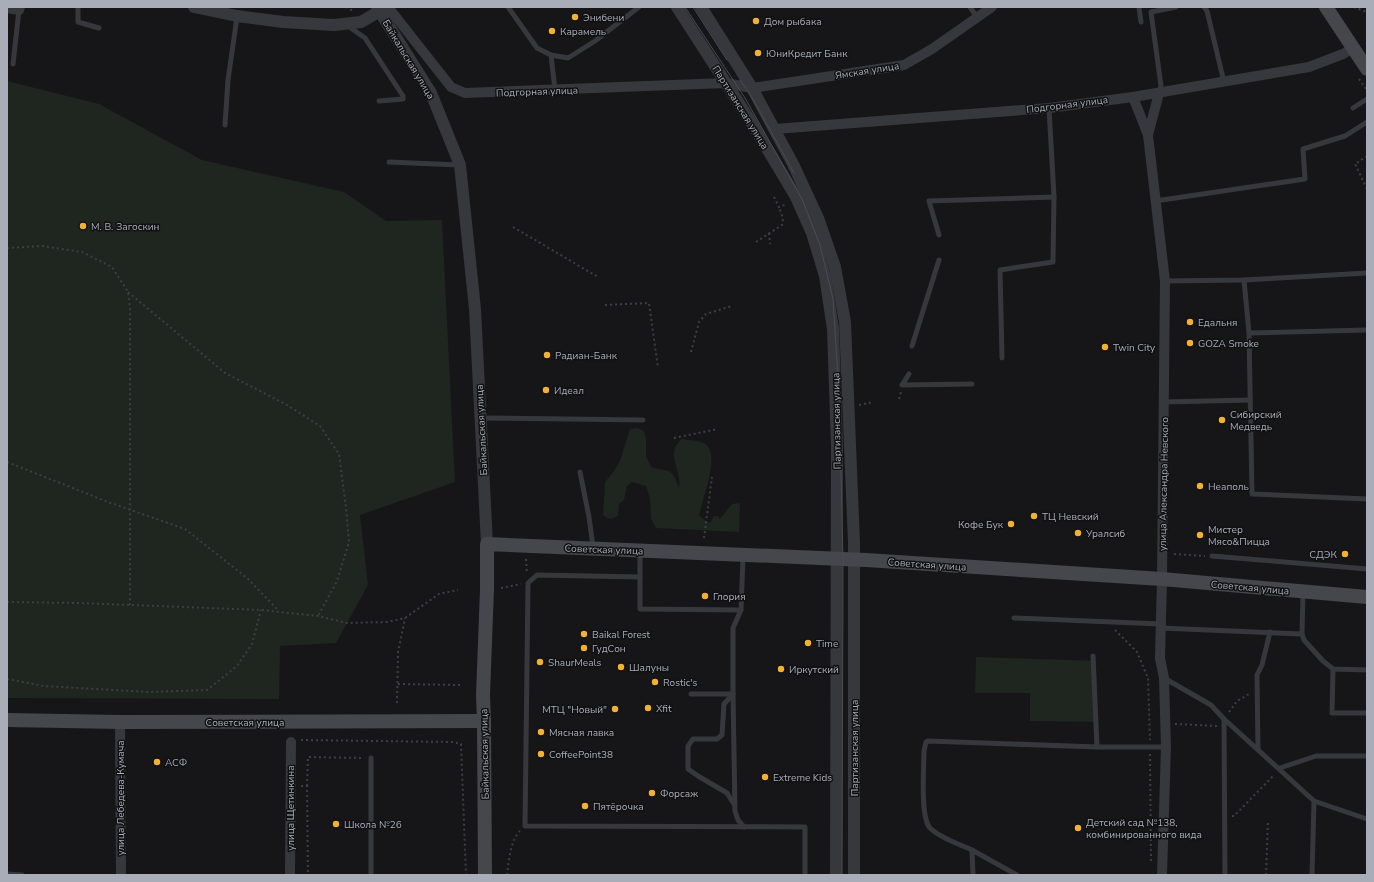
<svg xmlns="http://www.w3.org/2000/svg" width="1374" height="882" viewBox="0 0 1374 882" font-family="'Nunito Sans',sans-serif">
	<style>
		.green { fill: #1e261f }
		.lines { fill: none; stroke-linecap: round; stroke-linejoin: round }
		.path { stroke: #3d3f44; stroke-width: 2; stroke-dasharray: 2 3; stroke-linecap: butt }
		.service { stroke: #37383d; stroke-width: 5 }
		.minor { stroke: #37383d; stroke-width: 10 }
		.tertiary { stroke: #37383d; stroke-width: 12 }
		.secondary { stroke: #45474d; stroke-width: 14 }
		.tram { stroke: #4a4c52; stroke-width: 1 }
		.poi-dot { fill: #f2b134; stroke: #111113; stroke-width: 1.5 }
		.labels { text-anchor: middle; stroke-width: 3; stroke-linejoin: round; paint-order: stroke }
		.poi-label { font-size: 10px; fill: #a8adb8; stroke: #111113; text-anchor: start }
		.street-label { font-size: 10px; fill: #a8adb8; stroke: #111113 }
	</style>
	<rect width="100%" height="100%" fill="#161618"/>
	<g class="green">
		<polygon points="7,81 99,104 202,160 344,192 386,221 442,220 455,482 360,515 368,585 336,643 280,646 279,699 7,698"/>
		<path d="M637,428L644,431L646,439V456L651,467C671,473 670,466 679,487C682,469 664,453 682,439C688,440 697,440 704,443C722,453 702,499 699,515L703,519L710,523L714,516H718L720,519L732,504L740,503L739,532L656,528L651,519L650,498L646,486L632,482L627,486L624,500L619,504L618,516C612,519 609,520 603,515L605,482L614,471L620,461L630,429Z"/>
		<polygon points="976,657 1096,661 1097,722 1030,721 1030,693 975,693"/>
	</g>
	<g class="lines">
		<g class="path">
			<polyline points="346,7 353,11"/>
			<polyline points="1354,7 1367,12"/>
			<polyline points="1359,79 1367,90"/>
			<polyline points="1367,156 1355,164 1367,189"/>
			<polyline points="774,197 779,207 787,204"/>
			<polyline points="513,227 598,277"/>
			<polyline points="769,233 770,244"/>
			<polyline points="756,242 782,225 783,219 779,207"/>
			<polyline points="7,248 42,246 82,252 112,267 128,292 130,308 130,605"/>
			<polyline points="128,292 225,373 287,405 320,426 339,454 346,508 349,542 337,581 318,616"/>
			<polyline points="605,305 649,303 658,368"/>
			<polyline points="691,352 699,322 706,314 732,306"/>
			<polyline points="899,399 901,392"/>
			<polyline points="859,405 873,402"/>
			<polyline points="674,438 718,429"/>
			<polyline points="7,462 108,502 185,529 247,578 278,610"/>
			<polyline points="704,538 712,477"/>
			<polyline points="1174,554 1205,556"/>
			<polyline points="526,559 527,574"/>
			<polyline points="501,588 521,584"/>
			<polyline points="7,602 78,603 261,610 318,616 347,623 387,622 405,618 439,594 458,590"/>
			<polyline points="1115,630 1137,652 1148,678 1150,740"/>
			<polyline points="7,679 44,686 148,692 207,690 237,666 252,644 261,610"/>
			<polyline points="398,684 460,685"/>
			<polyline points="397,703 398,653 405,618"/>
			<polyline points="1229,712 1237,701 1249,694"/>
			<polyline points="1175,724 1217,726"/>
			<polyline points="301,740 453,742 461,744 466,875"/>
			<polyline points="1150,754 1151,862"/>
			<polyline points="301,786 307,786 308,875"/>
			<polyline points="307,786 308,757 363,758"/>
			<polyline points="1232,816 1234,816 1274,775"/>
			<path d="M507,875C509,861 510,841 520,831"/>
			<polyline points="1266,875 1268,820"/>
		</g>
		<g class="service">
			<polyline points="78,7 78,22 99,28"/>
			<polyline points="508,7 537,48 551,55 568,58 595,41 639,7"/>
			<polyline points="970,7 977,17"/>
			<polyline points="1139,7 1141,22"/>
			<polyline points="1204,7 1207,11 1224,82"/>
			<polyline points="348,26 365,38 403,96 403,99 379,101"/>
			<polyline points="551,55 555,90"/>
			<polyline points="13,64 19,10"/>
			<polyline points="1159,93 1161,86 1151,12 1176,7"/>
			<polyline points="1353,108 1367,99"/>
			<polyline points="225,125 228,80 237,17"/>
			<polyline points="389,162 459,165"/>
			<polyline points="1155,201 1305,179 1303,149 1345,136 1367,122"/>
			<polyline points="939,235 929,201 1054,197 1049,108"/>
			<polyline points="1244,280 1249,333 1252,494 1367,499"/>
			<polyline points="1165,281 1244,280 1367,273"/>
			<polyline points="1249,333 1367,330"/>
			<polyline points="912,346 939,260"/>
			<polyline points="1002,358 1000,270 1053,262 1054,197"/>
			<polyline points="909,374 902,385 972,384"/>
			<polyline points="1164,402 1250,400"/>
			<polyline points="481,418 643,420"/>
			<polyline points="580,472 589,517 593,547"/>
			<polyline points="640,552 640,577 537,575 528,583 525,826 805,827 805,875"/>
			<polyline points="1212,556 1367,569"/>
			<polyline points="743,557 741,610 733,628 733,694 735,811 738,820 744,827"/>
			<polyline points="640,577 640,609 741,610"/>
			<polyline points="1303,592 1302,634 1304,640 1323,661 1333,669 1367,670"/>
			<polyline points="1014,618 1161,624"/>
			<polyline points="1161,628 1302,634"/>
			<polyline points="1093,656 1097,747"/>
			<polyline points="1333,669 1332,713 1367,713"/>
			<polyline points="1164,678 1211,705 1224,719 1314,801 1312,875"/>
			<polyline points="691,694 733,694"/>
			<polyline points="733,694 724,704 722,735 717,739 693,739 688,746 688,769 698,776 727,793 734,804"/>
			<polyline points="1224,719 1225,875"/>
			<polyline points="1258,749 1257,675 1262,665 1270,632"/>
			<polyline points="1280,768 1316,756 1367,756"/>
			<polyline points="1314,801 1367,819"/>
			<path d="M972,850C959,844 940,838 930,828C920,817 924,768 924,751L926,742L928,741L1097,747H1166"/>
			<polyline points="7,874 22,875"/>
			<polyline points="371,875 371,758"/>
			<polyline points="973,875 972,850 1017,875"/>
		</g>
		<g class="minor">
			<polyline points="388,7 451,87 465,93 726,83 752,88 904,65 932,49 992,7"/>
			<polyline points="7,8 19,10 20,7"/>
			<polyline points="1133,97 1148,135 1165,281 1162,579 1160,658 1164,678 1166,747 1162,875"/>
			<polyline points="775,129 1049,108 1133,97 1309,67 1343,54 1353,48"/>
			<polyline points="1148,135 1159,93"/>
			<polyline points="120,722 121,875"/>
			<polyline points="290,875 291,742"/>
		</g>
		<g class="tertiary">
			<polyline points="194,7 237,16 283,22 334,25 361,22 380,11"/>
			<polyline points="377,7 431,93 460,165 475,309 487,544"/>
			<polyline points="677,7 753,125 796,197 812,233 825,276 833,329 837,446 836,875"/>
			<polyline points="701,7 752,88 793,164 818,218 835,267 845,322 854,543 854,875"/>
		</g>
		<g class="secondary">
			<polyline points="1326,7 1367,69"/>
			<polyline points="7,720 120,722 484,721"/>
			<polyline points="485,875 484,721 483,695 487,589 487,544 866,560 1162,579 1367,597"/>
		</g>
		<g class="tram">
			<polyline points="685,7 745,98 802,199 820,245 833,299 839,393 843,559 842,875"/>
			<polyline points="693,7 727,60"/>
			<polyline points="740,80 750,94 794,173"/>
		</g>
	</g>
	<g class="poi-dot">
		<circle cx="575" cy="17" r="4"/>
		<circle cx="756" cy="21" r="4"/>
		<circle cx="552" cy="31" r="4"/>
		<circle cx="758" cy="53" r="4"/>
		<circle cx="83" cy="226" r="4"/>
		<circle cx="1190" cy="322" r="4"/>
		<circle cx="1190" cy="343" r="4"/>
		<circle cx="1105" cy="347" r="4"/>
		<circle cx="547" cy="355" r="4"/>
		<circle cx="546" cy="390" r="4"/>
		<circle cx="1222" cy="420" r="4"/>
		<circle cx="1200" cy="486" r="4"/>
		<circle cx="1034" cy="516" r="4"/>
		<circle cx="1011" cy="524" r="4"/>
		<circle cx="1078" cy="533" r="4"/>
		<circle cx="1200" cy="535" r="4"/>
		<circle cx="1345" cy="554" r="4"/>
		<circle cx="705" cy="596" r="4"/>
		<circle cx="584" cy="634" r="4"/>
		<circle cx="808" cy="643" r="4"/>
		<circle cx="584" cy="648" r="4"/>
		<circle cx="540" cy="662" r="4"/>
		<circle cx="621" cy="667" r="4"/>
		<circle cx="781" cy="669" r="4"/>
		<circle cx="655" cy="682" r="4"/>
		<circle cx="648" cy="708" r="4"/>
		<circle cx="615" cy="709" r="4"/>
		<circle cx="541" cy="732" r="4"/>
		<circle cx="541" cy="754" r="4"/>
		<circle cx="157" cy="762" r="4"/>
		<circle cx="765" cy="777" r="4"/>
		<circle cx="652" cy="793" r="4"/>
		<circle cx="585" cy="806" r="4"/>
		<circle cx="336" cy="824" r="4"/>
		<circle cx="1078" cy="828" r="4"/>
	</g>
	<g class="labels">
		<g class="poi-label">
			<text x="583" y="21">Энибени</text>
			<text x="764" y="25">Дом рыбака</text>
			<text x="560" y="35">Карамель</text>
			<text x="766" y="57">ЮниКредит Банк</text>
			<text x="91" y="230">М. В. Загоскин</text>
			<text x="1198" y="326">Едальня</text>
			<text x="1198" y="347">GOZA Smoke</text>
			<text x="1113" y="351">Twin Сity</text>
			<text x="555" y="359">Радиан-Банк</text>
			<text x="554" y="394">Идеал</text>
			<text x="1230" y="418">Сибирский<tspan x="1230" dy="12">Медведь</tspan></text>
			<text x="1208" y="490">Неаполь</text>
			<text x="1042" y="520">ТЦ Невский</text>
			<text x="1003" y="528" text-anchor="end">Кофе Бук</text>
			<text x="1208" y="533">Мистер<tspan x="1208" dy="12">Мясо&amp;Пицца</tspan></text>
			<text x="1086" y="537">Уралсиб</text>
			<text x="1337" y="558" text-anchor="end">СДЭК</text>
			<text x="713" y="600">Глория</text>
			<text x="592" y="638">Baikal Forest</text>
			<text x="816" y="647">Time</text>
			<text x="592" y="652">ГудСон</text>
			<text x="548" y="666">ShaurMeals</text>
			<text x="629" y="671">Шалуны</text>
			<text x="789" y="673">Иркутский</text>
			<text x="663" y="686">Rostic's</text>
			<text x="656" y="712">Xfit</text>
			<text x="607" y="713" text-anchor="end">МТЦ "Новый"</text>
			<text x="549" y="736">Мясная лавка</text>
			<text x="549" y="758">CoffeePoint38</text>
			<text x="165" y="766">АСФ</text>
			<text x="773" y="781">Extreme Kids</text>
			<text x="660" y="797">Форсаж</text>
			<text x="593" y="810">Пятёрочка</text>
			<text x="1086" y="826">Детский сад №138,<tspan x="1086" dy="12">комбинированного вида</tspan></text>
			<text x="344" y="828">Школа №26</text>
		</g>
		<g class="street-label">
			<text transform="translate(409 59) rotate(59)" y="4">Байкальская улица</text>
			<text transform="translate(867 70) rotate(-9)" y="4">Ямская улица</text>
			<text transform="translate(537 91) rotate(-2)" y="4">Подгорная улица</text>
			<text transform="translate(1067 104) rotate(-7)" y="4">Подгорная улица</text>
			<text transform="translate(741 107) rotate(58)" y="4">Партизанская улица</text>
			<text transform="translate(836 421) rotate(-91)" y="4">Партизанская улица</text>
			<text transform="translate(481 430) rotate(-93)" y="4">Байкальская улица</text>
			<text transform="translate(1163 484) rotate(-89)" y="4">улица Александра Невского</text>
			<text transform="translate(604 549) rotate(2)" y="4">Советская улица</text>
			<text transform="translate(927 564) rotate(4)" y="4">Советская улица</text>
			<text transform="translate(1250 587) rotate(5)" y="4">Советская улица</text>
			<text x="245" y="726">Советская улица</text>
			<text transform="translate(854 748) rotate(-90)" y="4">Партизанская улица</text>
			<text transform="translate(484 754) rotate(-91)" y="4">Байкальская улица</text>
			<text transform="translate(120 798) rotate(-90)" y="4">улица Лебедева-Кумача</text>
			<text transform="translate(290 808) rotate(-90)" y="4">улица Щетинкина</text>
		</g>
	</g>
	<rect width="1374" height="882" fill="none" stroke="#a8adb8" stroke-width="16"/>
</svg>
